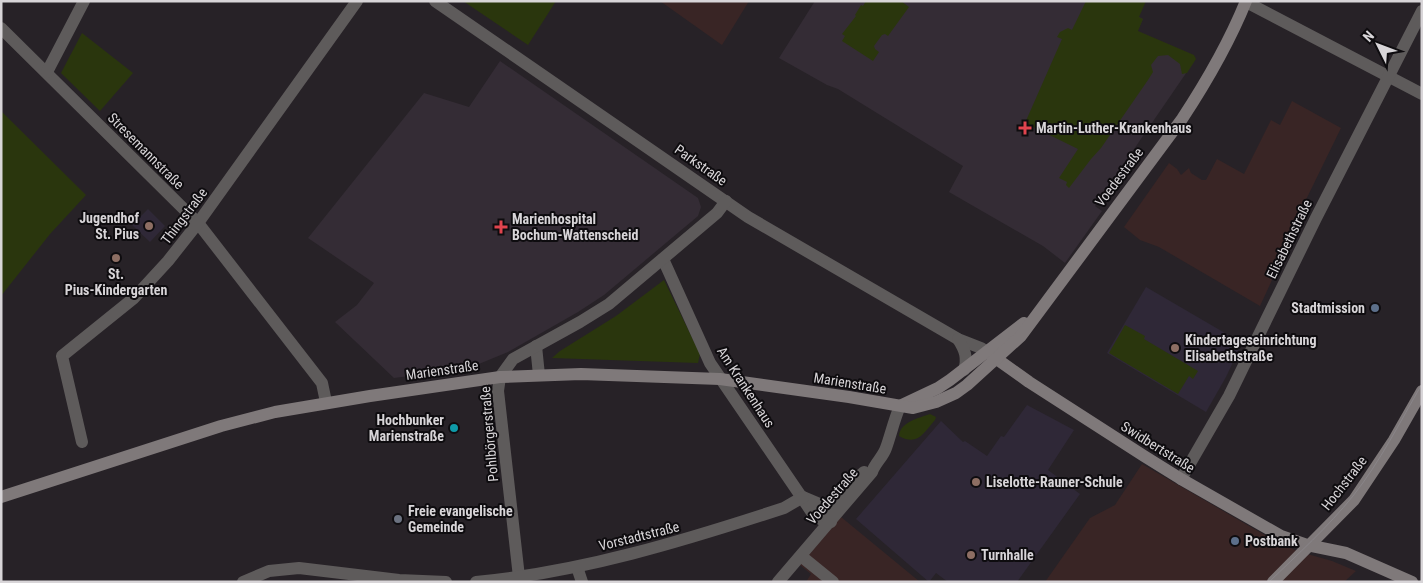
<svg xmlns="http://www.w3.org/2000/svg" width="1423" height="583" viewBox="0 0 1423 583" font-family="'Roboto Condensed',sans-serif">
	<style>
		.commercial { fill: #392525 }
		.built { fill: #342c35 }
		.education { fill: #2f2837 }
		.green { fill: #2a360d }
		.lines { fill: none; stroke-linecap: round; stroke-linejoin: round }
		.street { stroke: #5e5b5b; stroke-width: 12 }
		.secondary { stroke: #7f797a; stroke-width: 12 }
		.tram { stroke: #898589; stroke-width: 1 }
		.health-dot { fill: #e0444e; stroke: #0e0c0f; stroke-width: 2 }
		.education-dot { fill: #8d6e63; stroke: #0e0c0f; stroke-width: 2 }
		.service-dot { fill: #5c6f8a; stroke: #0e0c0f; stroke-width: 2 }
		.culture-dot { fill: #0f9aa8; stroke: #0e0c0f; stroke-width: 2 }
		.worship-dot { fill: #6b7280; stroke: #0e0c0f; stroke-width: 2 }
		.labels { text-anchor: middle; stroke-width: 4; stroke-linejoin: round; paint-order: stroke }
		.poi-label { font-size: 14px; font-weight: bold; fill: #d8d5d8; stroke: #0e0c0f; text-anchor: start }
		.street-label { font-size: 14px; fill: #d8d5d8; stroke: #0e0c0f }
	</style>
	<rect width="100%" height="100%" fill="#272227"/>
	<g class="commercial">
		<polygon points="660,1 749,1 722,45"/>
		<polygon points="1292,101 1341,128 1299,214 1301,217 1260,306 1159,247 1140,240 1124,227 1169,163 1177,169 1181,175 1189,168 1191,173 1202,180 1206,180 1217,159 1244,174 1271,120 1280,125"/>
		<polygon points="1142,464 1275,541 1297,551 1332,561 1356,571 1344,582 1045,582 1090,518 1115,505"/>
		<polygon points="841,517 920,582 806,582 811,574 800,565"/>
	</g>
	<g class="built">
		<polygon points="815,1 1113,1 1112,4 1143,19 1136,34 1193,63 1095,206 1102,211 1065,263 1043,246 949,192 963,166 838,89 827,85 779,58"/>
		<polygon points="500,61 698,198 701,207 698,216 604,295 578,312 508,352 469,368 394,378 335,322 357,305 374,283 308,238 424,93 469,107"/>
	</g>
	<g class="education">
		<polygon points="148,209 165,226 150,242 132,225"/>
		<polygon points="1146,287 1242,343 1226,377 1206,412 1107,353"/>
		<polygon points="1027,405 1074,430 1048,470 1080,494 1017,582 948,582 936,573 929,582 856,519 941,421 963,442 965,441 987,456 1001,436 1004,437"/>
	</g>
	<g class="green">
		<polygon points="463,1 556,1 528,45"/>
		<polygon points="866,1 901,1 909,7 888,36 885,34 882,35 874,46 875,49 879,52 873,61 842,41 845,36 842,34 856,16 855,15 861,5 863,6"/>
		<polygon points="1086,1 1146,1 1139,17 1143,19 1138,31 1194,55 1196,59 1187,73 1182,74 1180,64 1168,55 1158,56 1151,65 1153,72 1148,80 1101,148 1091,159 1069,188 1066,185 1067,182 1059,178 1078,149 1025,123 1062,39 1057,37 1060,32 1068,28 1072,30"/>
		<polygon points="82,33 133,73 100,111 61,73"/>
		<polygon points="1,111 86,195 50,234 1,296"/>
		<polygon points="664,280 700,354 698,363 552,358 560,351 616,316"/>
		<polygon points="1125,325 1145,336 1144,339 1198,371 1193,379 1189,376 1178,394 1109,353"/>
		<path d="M930,414L936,417L935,420C924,432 918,447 899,436C900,422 919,418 930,414Z"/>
	</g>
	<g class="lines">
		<g class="street">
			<polyline points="435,1 748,217 958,339 981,348 987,352"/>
			<polyline points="1246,2 1422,94"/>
			<polyline points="1,28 198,223 322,383 326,402"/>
			<polyline points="47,72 84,1"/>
			<polyline points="663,259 710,363 811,511 822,520 831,522 829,508 803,497"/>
			<path d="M958,339C965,350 968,358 964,370"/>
			<polyline points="536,346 539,375"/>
			<polyline points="82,442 62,356 134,298 168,261 198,223 357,1"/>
			<polyline points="1181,479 1229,396 1316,218 1422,11"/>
			<polyline points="825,516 838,495 864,472"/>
			<polyline points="801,556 833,582"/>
			<polyline points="577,567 582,582"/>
			<polyline points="519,577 498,391 500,377 513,359 580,322 609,304 717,213 726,201"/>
			<polyline points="243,582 269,571 299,568 399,580 446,582"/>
			<path d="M476,582C582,572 683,541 784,508L803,497"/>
			<path d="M778,582L872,472C875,463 883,457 886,448C891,434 894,420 900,406"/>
		</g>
		<g class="secondary">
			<polyline points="987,352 1029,382 1144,456 1181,479 1281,536 1307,545 1346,553 1412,582"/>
			<polyline points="902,405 938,388 950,380 1024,323"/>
			<path d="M1,497L221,426L275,412L370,396L500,377L581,374L720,379L849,397L913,408L936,402L956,393L967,385L1021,336L1182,119C1207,81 1229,43 1246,1"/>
			<polyline points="1273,582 1354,500 1394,440 1422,391"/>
		</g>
		<path class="tram" d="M1269,582C1298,554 1328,527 1353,496C1380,462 1400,422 1422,384"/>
	</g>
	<g class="health-dot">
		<path d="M1022.5 120.5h5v5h5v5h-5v5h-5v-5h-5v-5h5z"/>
		<path d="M498.5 219.5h5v5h5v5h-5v5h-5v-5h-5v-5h5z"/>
	</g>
	<g class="education-dot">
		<circle cx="149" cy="226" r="5"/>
		<circle cx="116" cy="258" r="5"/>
		<circle cx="1175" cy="348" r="5"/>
		<circle cx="976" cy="482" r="5"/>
		<circle cx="971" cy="555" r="5"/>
	</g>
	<g class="service-dot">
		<circle cx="1375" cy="308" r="5"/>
		<circle cx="1235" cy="541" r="5"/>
	</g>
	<circle class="culture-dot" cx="454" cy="428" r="5"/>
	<circle class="worship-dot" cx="398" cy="519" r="5"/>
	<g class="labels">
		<g class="poi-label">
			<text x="1036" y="133">Martin-Luther-Krankenhaus</text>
			<text x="139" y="223" text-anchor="end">Jugendhof<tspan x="139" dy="16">St. Pius</tspan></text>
			<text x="512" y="224">Marienhospital<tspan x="512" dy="16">Bochum-Wattenscheid</tspan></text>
			<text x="116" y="279" text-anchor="middle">St.<tspan x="116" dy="16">Pius-Kindergarten</tspan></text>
			<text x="1365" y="313" text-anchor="end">Stadtmission</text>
			<text x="1185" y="345">Kindertageseinrichtung<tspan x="1185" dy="16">Elisabethstraße</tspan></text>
			<text x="444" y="425" text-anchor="end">Hochbunker<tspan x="444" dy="16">Marienstraße</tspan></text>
			<text x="986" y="487">Liselotte-Rauner-Schule</text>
			<text x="408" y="516">Freie evangelische<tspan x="408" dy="16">Gemeinde</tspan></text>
			<text x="1245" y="546">Postbank</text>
			<text x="981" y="560">Turnhalle</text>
		</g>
		<g class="street-label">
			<text transform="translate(146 151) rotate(45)" y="5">Stresemannstraße</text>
			<text transform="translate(701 165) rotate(35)" y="5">Parkstraße</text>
			<text transform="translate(1119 177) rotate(-53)" y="5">Voedestraße</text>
			<text transform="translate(184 216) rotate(-53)" y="5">Thingstraße</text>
			<text transform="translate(1289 239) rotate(-64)" y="5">Elisabethstraße</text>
			<text transform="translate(442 370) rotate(-8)" y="5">Marienstraße</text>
			<text transform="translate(850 383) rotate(9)" y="5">Marienstraße</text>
			<text transform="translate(746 387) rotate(57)" y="5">Am Krankenhaus</text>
			<text transform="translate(489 434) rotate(-95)" y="5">Pohlbörgerstraße</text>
			<text transform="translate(1158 447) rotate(32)" y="5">Swidbertstraße</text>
			<text transform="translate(1344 483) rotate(-52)" y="5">Hochstraße</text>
			<text transform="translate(832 496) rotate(-49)" y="5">Voedestraße</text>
			<text transform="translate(639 536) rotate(-14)" y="5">Vorstadtstraße</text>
		</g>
	</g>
	<rect width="1423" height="583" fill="none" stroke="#d8d5d8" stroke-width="5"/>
	<g transform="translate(1378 45) rotate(312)" stroke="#0e0c0f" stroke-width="4" paint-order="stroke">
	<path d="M0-4L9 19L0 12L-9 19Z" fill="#d8d5d8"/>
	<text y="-8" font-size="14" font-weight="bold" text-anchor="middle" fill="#d8d5d8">N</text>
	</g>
</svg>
